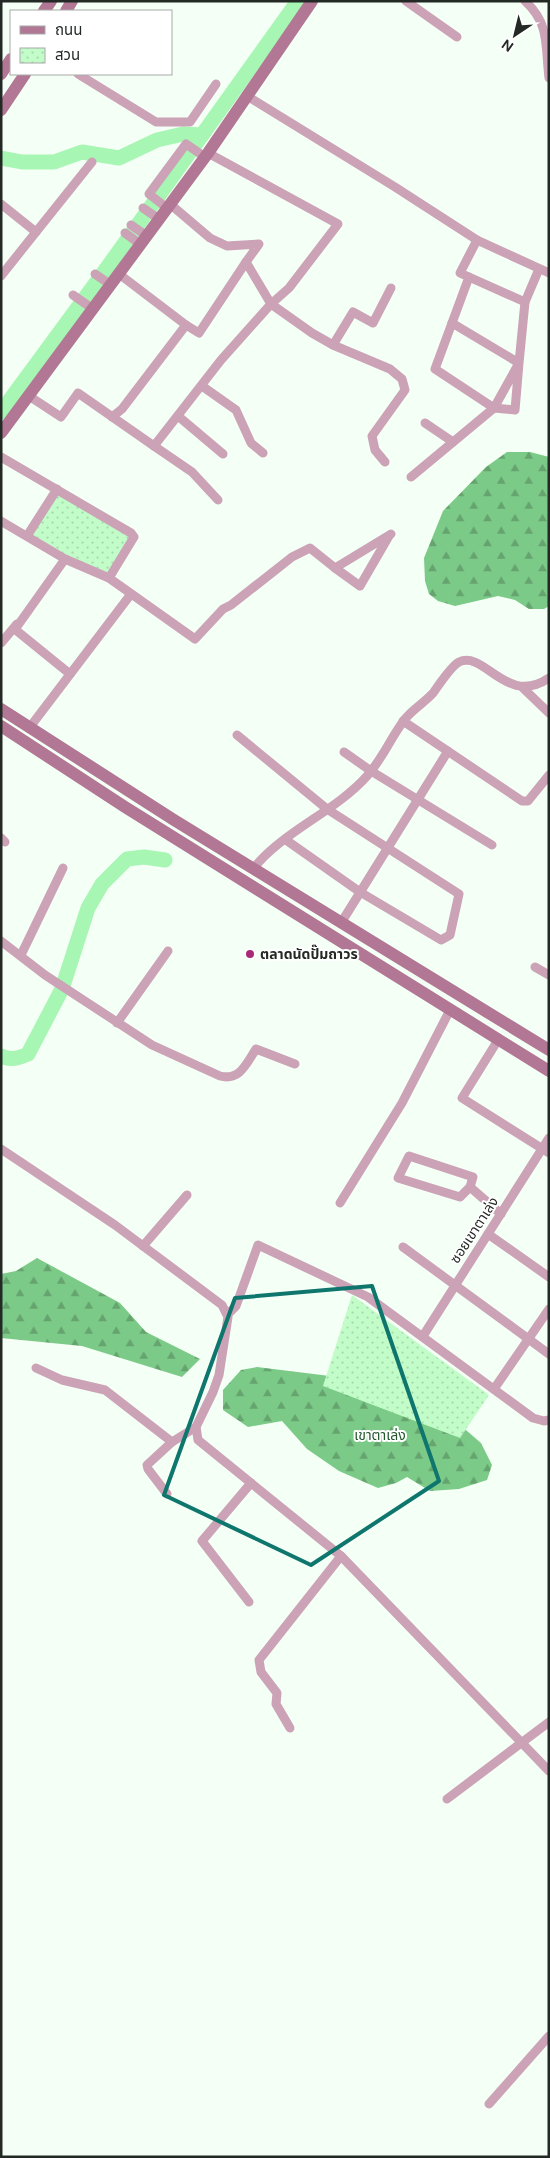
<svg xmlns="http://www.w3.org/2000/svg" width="550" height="2158" viewBox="0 0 550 2158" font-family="'DM Sans','Noto Sans Thai',sans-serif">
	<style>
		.forest { fill: url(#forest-firs) }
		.park { fill: url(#park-dots) }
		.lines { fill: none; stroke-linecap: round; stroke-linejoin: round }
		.river { stroke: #a7f6b3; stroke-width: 15 }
		.street { stroke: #cba2b6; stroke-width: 9 }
		.secondary { stroke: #b17794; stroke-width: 12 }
		.marked { fill: none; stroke: #0f766e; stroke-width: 4; stroke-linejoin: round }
		.poi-dot { fill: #a92976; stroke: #fff; stroke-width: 2 }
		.labels { text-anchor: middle; stroke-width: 4; stroke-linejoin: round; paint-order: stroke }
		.poi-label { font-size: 14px; font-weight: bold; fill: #232924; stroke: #fff; text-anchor: start }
		.street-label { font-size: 14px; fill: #232924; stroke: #fff }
		.park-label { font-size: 14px; fill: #21572d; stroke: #fff }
	</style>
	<defs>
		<pattern id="forest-firs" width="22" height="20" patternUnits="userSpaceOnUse" patternTransform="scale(1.25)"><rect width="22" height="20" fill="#7cca88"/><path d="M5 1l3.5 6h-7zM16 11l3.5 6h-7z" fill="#65a46f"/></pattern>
		<pattern id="park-dots" width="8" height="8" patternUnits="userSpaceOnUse" patternTransform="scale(1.25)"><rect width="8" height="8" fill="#c2fdc9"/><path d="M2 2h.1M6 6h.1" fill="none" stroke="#a6d9ac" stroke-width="1.8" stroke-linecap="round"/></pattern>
	</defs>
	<rect width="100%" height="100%" fill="#f4fff5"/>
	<g class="forest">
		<polygon points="507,452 530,452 549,457 549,606 544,609 529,609 515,600 498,596 455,606 438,601 429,594 425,581 424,558 443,511 486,467"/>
		<polygon points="37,1258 120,1303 146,1332 200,1359 182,1377 82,1346 1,1338 1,1274 16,1271"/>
		<polygon points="257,1367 370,1381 453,1419 481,1443 492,1465 487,1480 459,1489 430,1491 407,1477 396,1483 378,1488 339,1471 307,1449 282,1421 248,1427 223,1410 223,1390 241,1370"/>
	</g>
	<g class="park">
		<polygon points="57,489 131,533 109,578 27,536"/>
		<polygon points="352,1295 489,1395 460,1438 323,1386"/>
	</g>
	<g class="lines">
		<g class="river">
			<polyline points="1,158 22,162 54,162 82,152 119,158 157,140 183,134 202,135"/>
			<polyline points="1,412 104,272 298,1"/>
			<path d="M1,1056C11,1061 19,1058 28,1054L62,989L88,908L102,884L127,859L144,857L165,860"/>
		</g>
		<g class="street">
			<polyline points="406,1 457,37"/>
			<path d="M525,1C550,24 545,45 549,78"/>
			<polyline points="78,74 156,122 190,122 216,84"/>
			<polyline points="247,96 395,187 477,240 549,273"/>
			<polyline points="1,204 36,232 92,162"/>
			<polyline points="170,204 210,238 227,246 259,244 246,262"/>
			<polyline points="143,208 159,219"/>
			<polyline points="167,208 149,194 186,144 205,157"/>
			<polyline points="131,225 147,236"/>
			<polyline points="125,233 140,244"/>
			<polyline points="95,274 111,285"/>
			<polyline points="1,276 36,232"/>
			<polyline points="469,277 525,302"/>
			<polyline points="73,295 93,309"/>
			<polyline points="452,323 519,363 515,410 494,408 519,363 525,302 539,269"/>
			<polyline points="186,325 199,333 246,262 271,304 289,288 338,224 208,153"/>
			<polyline points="333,345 353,312 373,323 391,288"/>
			<polyline points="202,386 236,410 251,443 263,453"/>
			<polyline points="29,396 61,417 78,393 154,446 221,360 271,304 312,333 333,345 390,369 402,379 405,390 372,436 375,450 385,462"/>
			<polyline points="178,416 223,454"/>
			<polyline points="112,417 122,409 186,325 119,274"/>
			<polyline points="425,423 453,442"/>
			<polyline points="154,446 192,472 218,500"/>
			<polyline points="1,457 131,533 134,537 109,578"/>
			<polyline points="411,477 494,408 435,369 469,277 460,273 477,240"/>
			<polyline points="1,521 65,559 109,578 195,639 223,609 231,605 292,557 310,548 335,568 391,534"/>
			<polyline points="27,536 57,489"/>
			<polyline points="65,559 16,628 17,631 70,674"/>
			<polyline points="335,568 360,586 389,536"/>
			<polyline points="1,643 17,624"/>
			<polyline points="523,688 549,713"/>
			<polyline points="403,721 522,801 528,801 549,775"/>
			<polyline points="30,727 131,594"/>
			<polyline points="237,735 327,809 459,894 450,935 441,940 360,892 286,840"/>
			<polyline points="344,752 371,771 492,845"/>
			<polyline points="1,838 5,842"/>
			<path d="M253,869C283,831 335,812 367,776C383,758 391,737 405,719C413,709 424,703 433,693C439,685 451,666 459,662C485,650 506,707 549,678"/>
			<polyline points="341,923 448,751"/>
			<path d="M1,941L45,975L152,1045L220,1076C240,1081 246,1064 256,1049L295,1064"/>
			<polyline points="21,955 63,868"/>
			<polyline points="535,967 549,975"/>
			<polyline points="117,1023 168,951"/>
			<polyline points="498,1040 462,1098 549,1153"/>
			<polyline points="1,1149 115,1225 222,1305 228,1317 219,1375 213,1392 196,1427 198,1440 341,1556 549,1771"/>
			<polyline points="470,1187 460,1197 398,1178 409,1156 473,1177 470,1187 501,1214"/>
			<polyline points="340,1203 402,1103 450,1010"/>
			<polyline points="488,1234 549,1277"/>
			<polyline points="143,1246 187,1195"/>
			<polyline points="403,1247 549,1354"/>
			<polyline points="228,1314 236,1306 258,1245 368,1297 533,1418 544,1421 549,1420"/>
			<polyline points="423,1336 549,1138"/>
			<polyline points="36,1368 62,1380 105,1390 172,1442 196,1427"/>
			<polyline points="494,1389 549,1309"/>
			<polyline points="167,1494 148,1469 147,1465 172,1442"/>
			<polyline points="249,1602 202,1541 251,1483"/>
			<polyline points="290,1728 276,1704 277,1693 261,1672 259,1660 341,1556"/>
			<polyline points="447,1799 549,1722"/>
			<polyline points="489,2104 549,2036"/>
		</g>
		<g class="secondary">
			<polyline points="44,11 51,1"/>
			<polyline points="66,11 72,1"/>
			<polyline points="1,74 11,59"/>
			<polyline points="1,110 25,74"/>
			<polyline points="1,433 208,153 312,1"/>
			<polyline points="1,709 174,820 549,1050"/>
			<polyline points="1,726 125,807 549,1071"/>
		</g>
	</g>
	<path class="marked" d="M372,1286L439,1481L311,1565L164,1495L235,1298Z"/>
	<circle class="poi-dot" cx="250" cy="954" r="5"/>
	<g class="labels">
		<g class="poi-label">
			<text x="260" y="959">ตลาดนัดปั๊มถาวร</text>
		</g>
		<g class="street-label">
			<text transform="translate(474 1230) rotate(-57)" y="5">ซอยเขาตาเล่ง</text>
		</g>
		<g class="park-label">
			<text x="380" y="1440">เขาตาเล่ง</text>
		</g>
	</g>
	<rect width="550" height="2158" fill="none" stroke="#232924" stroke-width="5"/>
	<rect x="10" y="10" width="162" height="65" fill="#ffffff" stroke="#a7a9a7"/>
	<rect x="20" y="26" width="25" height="8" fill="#b17794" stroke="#a7a9a7"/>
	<text x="55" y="35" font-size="15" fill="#232924">ถนน</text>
	<rect x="20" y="48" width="25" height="15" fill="url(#park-dots)" stroke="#a7a9a7"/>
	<text x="55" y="60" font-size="15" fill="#232924">สวน</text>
	<g transform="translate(515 35) rotate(215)" stroke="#ffffff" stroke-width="4" paint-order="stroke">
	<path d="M0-4L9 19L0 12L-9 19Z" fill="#232924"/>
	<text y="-8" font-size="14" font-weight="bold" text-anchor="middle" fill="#232924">N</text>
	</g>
</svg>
